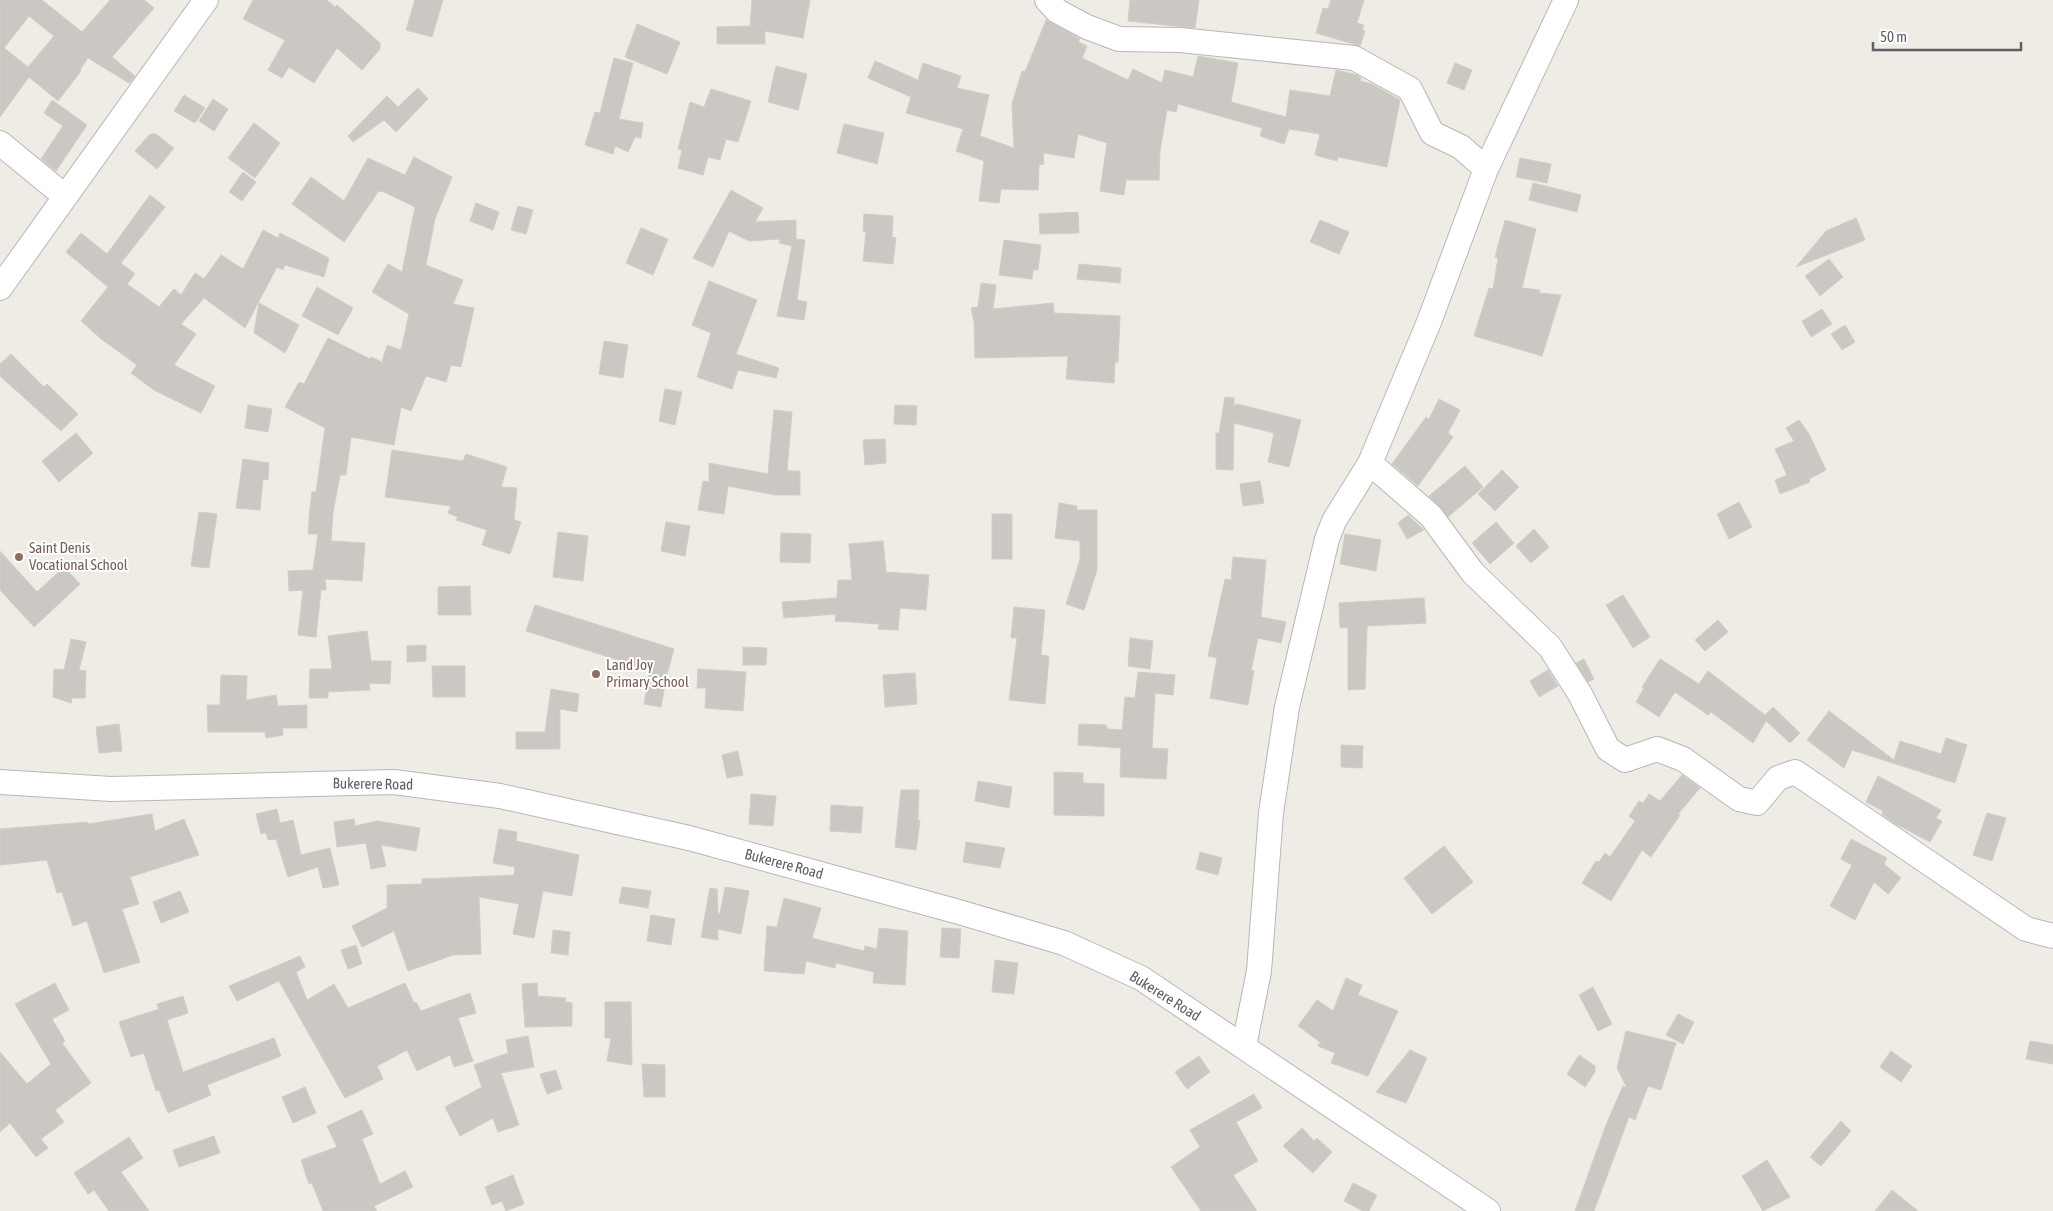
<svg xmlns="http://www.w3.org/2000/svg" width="2053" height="1211" viewBox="0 0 2053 1211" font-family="'Asap Condensed',sans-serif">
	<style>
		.building { fill: #cbc8c4; stroke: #d2cdc4; fill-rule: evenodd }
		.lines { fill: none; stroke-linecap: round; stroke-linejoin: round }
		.minor-casing { stroke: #b5b7ba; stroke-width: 26 }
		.minor { stroke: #fff; stroke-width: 24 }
		.education-dot { fill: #8d6e63; stroke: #fff; stroke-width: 2 }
		.labels { text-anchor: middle; stroke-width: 4; stroke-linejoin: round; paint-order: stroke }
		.education-label { font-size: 15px; fill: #785e54; stroke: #fff; text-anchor: start }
		.street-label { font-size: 15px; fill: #5d6064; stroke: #fff }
	</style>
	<rect width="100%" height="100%" fill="#eeece5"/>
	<g class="building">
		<path d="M0,0H42L82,32L110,0H144L154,8L112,57L135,76L129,83L88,58L80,70L81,71L58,101L29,77L0,117ZM29,16L54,36L28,67L4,48Z"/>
		<polygon points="253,0 327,0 335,7 337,5 380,43 380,49 362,70 337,48 314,83 289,67 282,78 268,70 285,40 243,19"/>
		<polygon points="415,0 443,0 432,37 406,30"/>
		<polygon points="752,0 810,0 803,38 765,31 765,44 717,44 717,27 750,26"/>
		<polygon points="1130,0 1199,0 1195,28 1128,21"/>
		<polygon points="1331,0 1364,0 1357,23 1364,25 1362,30 1365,31 1360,46 1316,33 1323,8 1328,9"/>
		<polygon points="1046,20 1080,39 1078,42 1087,46 1082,58 1128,80 1133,69 1162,83 1165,70 1193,77 1198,56 1238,63 1231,102 1286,117 1290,90 1330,96 1336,70 1357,75 1361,78 1360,81 1372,84 1400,100 1387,167 1338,157 1337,161 1315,155 1320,134 1289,129 1284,144 1260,136 1262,128 1178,104 1176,112 1167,110 1160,151 1159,180 1126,180 1124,195 1100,191 1107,143 1078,134 1074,158 1043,153 1044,164 1039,165 1038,190 1001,189 999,203 979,201 984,161 956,151 963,129 906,113 911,97 868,78 875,61 918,80 923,63 961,76 957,88 989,95 980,136 1014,148 1012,104 1022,71 1025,72"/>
		<polygon points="637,24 680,42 667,74 625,57"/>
		<polygon points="614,58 633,63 619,119 643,123 641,138 635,137 628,152 615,146 613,154 585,145 595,112 600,113"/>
		<polygon points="1455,63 1472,70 1464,90 1447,83"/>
		<polygon points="776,66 807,74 798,110 768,102"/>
		<polygon points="418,88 428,99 396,132 384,120 353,142 348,136 387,96 398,107"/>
		<polygon points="711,89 751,101 738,142 726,139 720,160 708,157 703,175 678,168 682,150 678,149 690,102 704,107"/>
		<polygon points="184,95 205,108 195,123 174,111"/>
		<polygon points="213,99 228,109 214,131 199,121"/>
		<polygon points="52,100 87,125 56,171 41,159 63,126 44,113"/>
		<polygon points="254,123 280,143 255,178 228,158"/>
		<polygon points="844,124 884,133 877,164 837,153"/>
		<polygon points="150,134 156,134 174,148 157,169 135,151"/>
		<polygon points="414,157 452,177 435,219 426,265 463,280 453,304 474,308 461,367 451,365 446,382 426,376 411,411 401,407 394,445 351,437 346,475 340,475 333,513 331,541 365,543 362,581 325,579 326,590 321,590 316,637 298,635 303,590 289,591 288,571 313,570 318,534 308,534 310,507 312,492 316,492 325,428 285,407 299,382 304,384 328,338 370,359 371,357 382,362 387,345 401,350 409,314 372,292 388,264 402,272 415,207 382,191 378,192 344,242 292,204 311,177 344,201 368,158 405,175"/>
		<polygon points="1520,158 1551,164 1547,183 1516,177"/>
		<polygon points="243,172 256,182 242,201 229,192"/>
		<polygon points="1533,183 1581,195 1577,212 1529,200"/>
		<polygon points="731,190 763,208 755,222 796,220 796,239 805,240 797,300 807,302 804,320 777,316 792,246 779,243 780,239 749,241 729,231 713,267 693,258"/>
		<polygon points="150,195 165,207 121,263 135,274 127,284 159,307 174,289 181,295 195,273 204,279 221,255 243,269 263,230 278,238 280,233 329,258 324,277 285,265 283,270 277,267 245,328 204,298 181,324 196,334 174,365 215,386 201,413 154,390 131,373 137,365 100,338 81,321 108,287 66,252 81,233 107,254"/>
		<polygon points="476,203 499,212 493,230 470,221"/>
		<polygon points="518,206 533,210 526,234 511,230"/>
		<polygon points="1078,212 1079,233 1040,234 1039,214"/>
		<polygon points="864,214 893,216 892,237 896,238 893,264 863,261 866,232 863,231"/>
		<polygon points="1856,218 1865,240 1796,267 1826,231"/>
		<polygon points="1320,220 1349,232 1339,254 1310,242"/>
		<polygon points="1505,220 1536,229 1522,288 1540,290 1539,293 1561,295 1542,356 1474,336 1489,288 1493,289 1498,258 1495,257"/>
		<polygon points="641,228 668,239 653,275 626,263"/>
		<polygon points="1004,240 1041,245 1038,270 1033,270 1032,279 999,275"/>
		<polygon points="1829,259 1843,277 1820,296 1805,276"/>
		<polygon points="1079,264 1121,268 1120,283 1077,279"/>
		<polygon points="709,281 757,300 736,354 779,368 776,378 738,370 732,389 697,377 711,333 692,325"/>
		<polygon points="981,283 996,285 993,309 1053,303 1054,313 1120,316 1118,362 1115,362 1114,383 1066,379 1068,356 975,358 974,322 971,308 978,307"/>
		<polygon points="317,287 353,308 338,335 302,316"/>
		<polygon points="259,303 299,325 285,353 254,333"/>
		<polygon points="1822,309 1832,324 1811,337 1802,321"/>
		<polygon points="1845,325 1855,342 1842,350 1831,334"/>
		<polygon points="604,341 628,345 623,378 599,374"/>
		<polygon points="11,354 44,387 47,384 78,414 61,431 0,376 0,364"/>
		<polygon points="665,389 682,392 675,425 659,421"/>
		<polygon points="1225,397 1234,398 1234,406 1237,404 1301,420 1289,467 1268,462 1274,433 1234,423 1233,470 1216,469 1216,433 1219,433"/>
		<polygon points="1439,399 1460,410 1448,433 1453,437 1418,486 1392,464 1426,417 1429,419"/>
		<polygon points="248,405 272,409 268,432 245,428"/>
		<polygon points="895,405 917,406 916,425 894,424"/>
		<polygon points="774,410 792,412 787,471 800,471 800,495 776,495 728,486 724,514 698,510 703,481 709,482 709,463 768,474"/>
		<polygon points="1799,420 1809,434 1826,470 1809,479 1810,482 1780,494 1775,480 1787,475 1775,449 1794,441 1786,428"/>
		<polygon points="76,433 93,453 59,482 42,461"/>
		<polygon points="885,439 886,463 865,465 863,440"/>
		<polygon points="392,450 463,461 466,454 507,467 501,487 517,488 514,520 521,522 510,554 482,545 487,530 456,520 458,517 448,513 451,506 385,497"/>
		<polygon points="243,459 269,463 268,480 263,479 260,510 236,508"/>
		<polygon points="1465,466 1483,487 1448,517 1429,496"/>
		<polygon points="1502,470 1519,487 1495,511 1478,494"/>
		<polygon points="1260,481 1264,503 1243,506 1240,484"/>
		<polygon points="1739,502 1752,527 1729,539 1717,514"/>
		<polygon points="1059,503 1077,506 1077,510 1097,510 1097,570 1084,610 1066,604 1080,560 1080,541 1055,538"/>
		<polygon points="199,512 217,514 209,568 191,566"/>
		<rect x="992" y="514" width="20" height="45"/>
		<polygon points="1408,515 1424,530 1407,539 1398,523"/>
		<polygon points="666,522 690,526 685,556 661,551"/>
		<polygon points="1496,522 1514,543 1490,564 1472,543"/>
		<polygon points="1534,529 1549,547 1531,563 1516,546"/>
		<polygon points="558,532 588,536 583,581 553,577"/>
		<polygon points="781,533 811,534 810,563 780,562"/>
		<polygon points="1345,534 1381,540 1376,571 1340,564"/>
		<polygon points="883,541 886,572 929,575 926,610 900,608 898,630 878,629 879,624 835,621 836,614 784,618 782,602 837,598 838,580 852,580 849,544"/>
		<polygon points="0,551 37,592 64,567 80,584 34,627 0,590"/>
		<polygon points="1233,557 1266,560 1261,617 1286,622 1281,643 1258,638 1251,670 1254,671 1248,705 1210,698 1217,658 1208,656 1225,579 1231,580"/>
		<polygon points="470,586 471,615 438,615 438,587"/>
		<polygon points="1623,595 1650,637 1633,648 1606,605"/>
		<polygon points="1424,598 1426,623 1367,626 1365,689 1348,690 1348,627 1340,628 1339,603"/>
		<polygon points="535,605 674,649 667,674 661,707 644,704 650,670 526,631"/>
		<polygon points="1014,607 1045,610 1041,655 1049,656 1045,704 1009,700 1017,638 1011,638"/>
		<polygon points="1718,620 1728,632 1705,651 1695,640"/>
		<polygon points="367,631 371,661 391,661 390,684 369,683 370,690 328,692 328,698 309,698 310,669 332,669 328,636"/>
		<polygon points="1130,638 1153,641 1150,669 1128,666"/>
		<polygon points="71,639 86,642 79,670 86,671 85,698 72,698 71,703 53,697 54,669 64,670"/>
		<polygon points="426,645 426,661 407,662 407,646"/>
		<polygon points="743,647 767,648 766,665 743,665"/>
		<polygon points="1584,659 1594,679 1588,682 1576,663"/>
		<polygon points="1660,659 1699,684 1708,671 1765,715 1773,707 1800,733 1790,743 1766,721 1753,743 1711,712 1708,715 1675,692 1659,717 1636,702 1644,688 1642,687"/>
		<polygon points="432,666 465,666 465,697 433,697"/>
		<polygon points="698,669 746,672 743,711 705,708 706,688 697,688"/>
		<polygon points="1548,670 1558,686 1539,697 1530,681"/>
		<polygon points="1138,672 1175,675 1173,695 1155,693 1152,748 1168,749 1166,779 1120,777 1121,748 1078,745 1079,724 1106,725 1107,729 1122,730 1125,697 1135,698"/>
		<polygon points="915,673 917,704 885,707 883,675"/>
		<polygon points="221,675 247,676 246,700 276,695 278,706 307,705 307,728 282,728 283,735 266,738 265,732 208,732 207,705 220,705"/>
		<polygon points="551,689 579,694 577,712 560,709 560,749 516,749 516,732 545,732"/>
		<polygon points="1829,711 1894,760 1900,741 1941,754 1946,738 1967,745 1955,783 1852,750 1844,768 1807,740"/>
		<polygon points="119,724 122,751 99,753 96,727"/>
		<polygon points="1341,745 1363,746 1362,768 1341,767"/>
		<polygon points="738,751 743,775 727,778 722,755"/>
		<polygon points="1054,772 1083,773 1083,783 1104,784 1104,816 1054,815"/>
		<polygon points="1682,775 1700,788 1678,814 1680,815 1651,857 1642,850 1611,901 1582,883 1596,861 1599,862 1605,853 1610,857 1635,821 1629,816 1639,801 1643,803 1649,794 1660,801"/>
		<polygon points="1878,776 1941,810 1936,818 1942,821 1930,842 1894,823 1882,814 1883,811 1866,802"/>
		<polygon points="978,781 1012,787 1009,808 975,801"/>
		<polygon points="901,790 919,790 918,820 920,821 916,850 895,847"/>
		<polygon points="751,794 776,796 773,826 749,824"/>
		<polygon points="831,805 863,807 861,833 830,831"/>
		<polygon points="277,809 280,823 293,820 301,855 330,848 339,885 323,888 318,867 288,877 276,839 268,840 266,833 261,834 256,814"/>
		<polygon points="1987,813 2006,818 1992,861 1973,855"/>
		<polygon points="152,814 155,831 184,819 199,855 130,877 139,904 122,909 140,962 104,973 87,921 73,926 62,892 57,893 47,860 0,865 0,829 88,822 88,824"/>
		<polygon points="354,819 355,826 377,821 420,828 416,851 381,845 386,866 371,869 366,843 337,847 334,822"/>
		<polygon points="499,829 517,832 516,841 579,855 572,896 543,891 534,938 513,934 519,904 479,897 481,954 453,955 408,971 394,931 362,947 352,926 387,908 387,885 422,884 422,879 514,875 515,867 493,863"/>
		<polygon points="1851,839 1887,858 1884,864 1901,878 1888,894 1874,882 1855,920 1830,906 1852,865 1841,859"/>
		<polygon points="966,842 1005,848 1000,868 963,862"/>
		<polygon points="1444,846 1473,882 1432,914 1404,878"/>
		<polygon points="1200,852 1222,858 1218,875 1196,869"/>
		<polygon points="622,887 651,891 648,908 619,903"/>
		<polygon points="725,887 749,891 741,934 718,929 718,940 701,937 710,888 717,889 718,913 720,914"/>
		<polygon points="180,891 189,912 161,923 153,902"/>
		<polygon points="784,898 821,908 812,938 864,951 865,946 877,949 879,928 908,931 905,985 873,983 874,972 836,963 835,968 806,961 804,974 764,971 767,926 777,927"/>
		<polygon points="651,915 675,919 671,945 647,941"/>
		<polygon points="942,928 961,929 959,958 940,957"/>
		<polygon points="553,930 570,932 568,955 551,953"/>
		<polygon points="356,945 362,964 348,969 341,950"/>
		<polygon points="300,956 305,967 296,972 307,1000 334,984 348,1008 405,983 414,1003 416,1002 421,1011 470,993 476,1013 458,1018 473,1061 454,1067 450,1055 417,1071 407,1050 377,1066 383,1079 345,1098 279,981 237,1001 229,986"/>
		<polygon points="995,960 1018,963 1014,994 992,992"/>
		<polygon points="1346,978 1362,985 1358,995 1398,1011 1368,1076 1331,1063 1335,1053 1318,1046 1320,1042 1298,1026 1317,1000 1333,1011"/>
		<polygon points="55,983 69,1010 52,1019 65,1041 62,1043 91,1083 55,1110 64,1122 41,1139 48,1148 36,1157 10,1123 0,1132 0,1052 27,1084 51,1064 15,1004"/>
		<polygon points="537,983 538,996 566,998 565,1002 572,1003 572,1026 525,1027 522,984"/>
		<polygon points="1593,987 1612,1024 1598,1031 1579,995"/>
		<polygon points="183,996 188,1013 167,1020 183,1072 274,1038 281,1056 207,1085 211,1095 168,1113 159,1090 156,1091 144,1053 131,1057 119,1022 159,1009 157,1004"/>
		<polygon points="605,1002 631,1002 632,1065 607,1061 611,1038 605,1038"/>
		<polygon points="1678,1014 1694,1022 1683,1044 1666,1035"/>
		<polygon points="1626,1031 1676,1043 1661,1090 1648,1086 1635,1120 1629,1117 1594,1211 1575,1211 1606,1125 1623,1086 1627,1088 1617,1068"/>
		<polygon points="528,1036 534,1067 501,1073 519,1125 498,1132 493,1118 460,1136 445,1107 482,1087 474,1065 508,1053 506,1040"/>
		<polygon points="2030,1041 2053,1045 2053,1064 2026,1059"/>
		<polygon points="1410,1050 1427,1058 1406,1103 1376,1092"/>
		<polygon points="1891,1051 1912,1066 1901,1082 1880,1067"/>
		<polygon points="1579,1055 1595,1066 1595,1072 1585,1087 1567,1074"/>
		<polygon points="1199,1056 1210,1072 1187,1089 1175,1072"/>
		<polygon points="642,1064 665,1065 665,1097 644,1097"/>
		<polygon points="556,1070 562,1089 547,1094 540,1074"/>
		<polygon points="305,1087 316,1113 293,1123 282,1097"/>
		<polygon points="1254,1094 1262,1108 1236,1122 1258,1161 1233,1175 1257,1211 1201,1211 1171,1167 1200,1147 1190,1130"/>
		<polygon points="362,1110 373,1134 362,1139 380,1184 405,1171 413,1187 374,1206 377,1211 323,1211 312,1183 309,1184 301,1160 337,1147 327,1126"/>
		<polygon points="1841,1121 1851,1131 1821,1166 1810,1157"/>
		<polygon points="1302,1128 1314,1141 1317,1138 1332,1152 1313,1173 1283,1146"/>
		<polygon points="214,1136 220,1153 179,1167 173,1150"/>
		<polygon points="129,1137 143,1158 121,1172 149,1211 109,1211 94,1190 88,1194 74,1173"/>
		<polygon points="1767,1160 1790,1197 1763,1211 1742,1176"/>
		<polygon points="513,1175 524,1204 506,1211 502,1201 492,1205 485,1187"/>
		<polygon points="1353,1183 1377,1195 1369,1211 1363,1211 1344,1201"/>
		<polygon points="1892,1190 1918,1211 1875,1211"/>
	</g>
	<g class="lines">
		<g class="minor-casing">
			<g id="minor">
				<polyline points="1047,0 1057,11 1087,27 1119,39 1180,40 1354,58 1410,89 1432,133 1461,147 1486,169"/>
				<polyline points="0,143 56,189"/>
				<polyline points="0,288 206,0"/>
				<polyline points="1370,463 1431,516 1473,573 1550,647 1580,694 1608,749 1625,760 1657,749 1683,759 1739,799 1757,803 1778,778 1795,772 2026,929 2053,936"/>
				<polyline points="0,782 111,789 394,782 500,796 689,838 959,912 1064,943 1141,978 1488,1211"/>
				<polyline points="1244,1046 1259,971 1271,813 1287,707 1327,539 1334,521 1370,463 1429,322 1486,169 1566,0"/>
			</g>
		</g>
		<use href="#minor" class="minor"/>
	</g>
	<g class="education-dot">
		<circle cx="19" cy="557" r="5"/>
		<circle cx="596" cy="674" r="5"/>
	</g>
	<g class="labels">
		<g class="education-label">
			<text x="29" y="553">Saint Denis<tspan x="29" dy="17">Vocational School</tspan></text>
			<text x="606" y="670">Land Joy<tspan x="606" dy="17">Primary School</tspan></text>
		</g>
		<g class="street-label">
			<text transform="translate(373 784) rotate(1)" y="5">Bukerere Road</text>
			<text transform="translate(784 864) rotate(15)" y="5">Bukerere Road</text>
			<text transform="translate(1165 996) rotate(32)" y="5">Bukerere Road</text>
		</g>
	</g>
	<path d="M1873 42v8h148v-8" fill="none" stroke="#5d6064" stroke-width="2.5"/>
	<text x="1880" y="42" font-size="15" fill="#5d6064" stroke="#ffffff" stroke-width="4" paint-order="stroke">50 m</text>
</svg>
